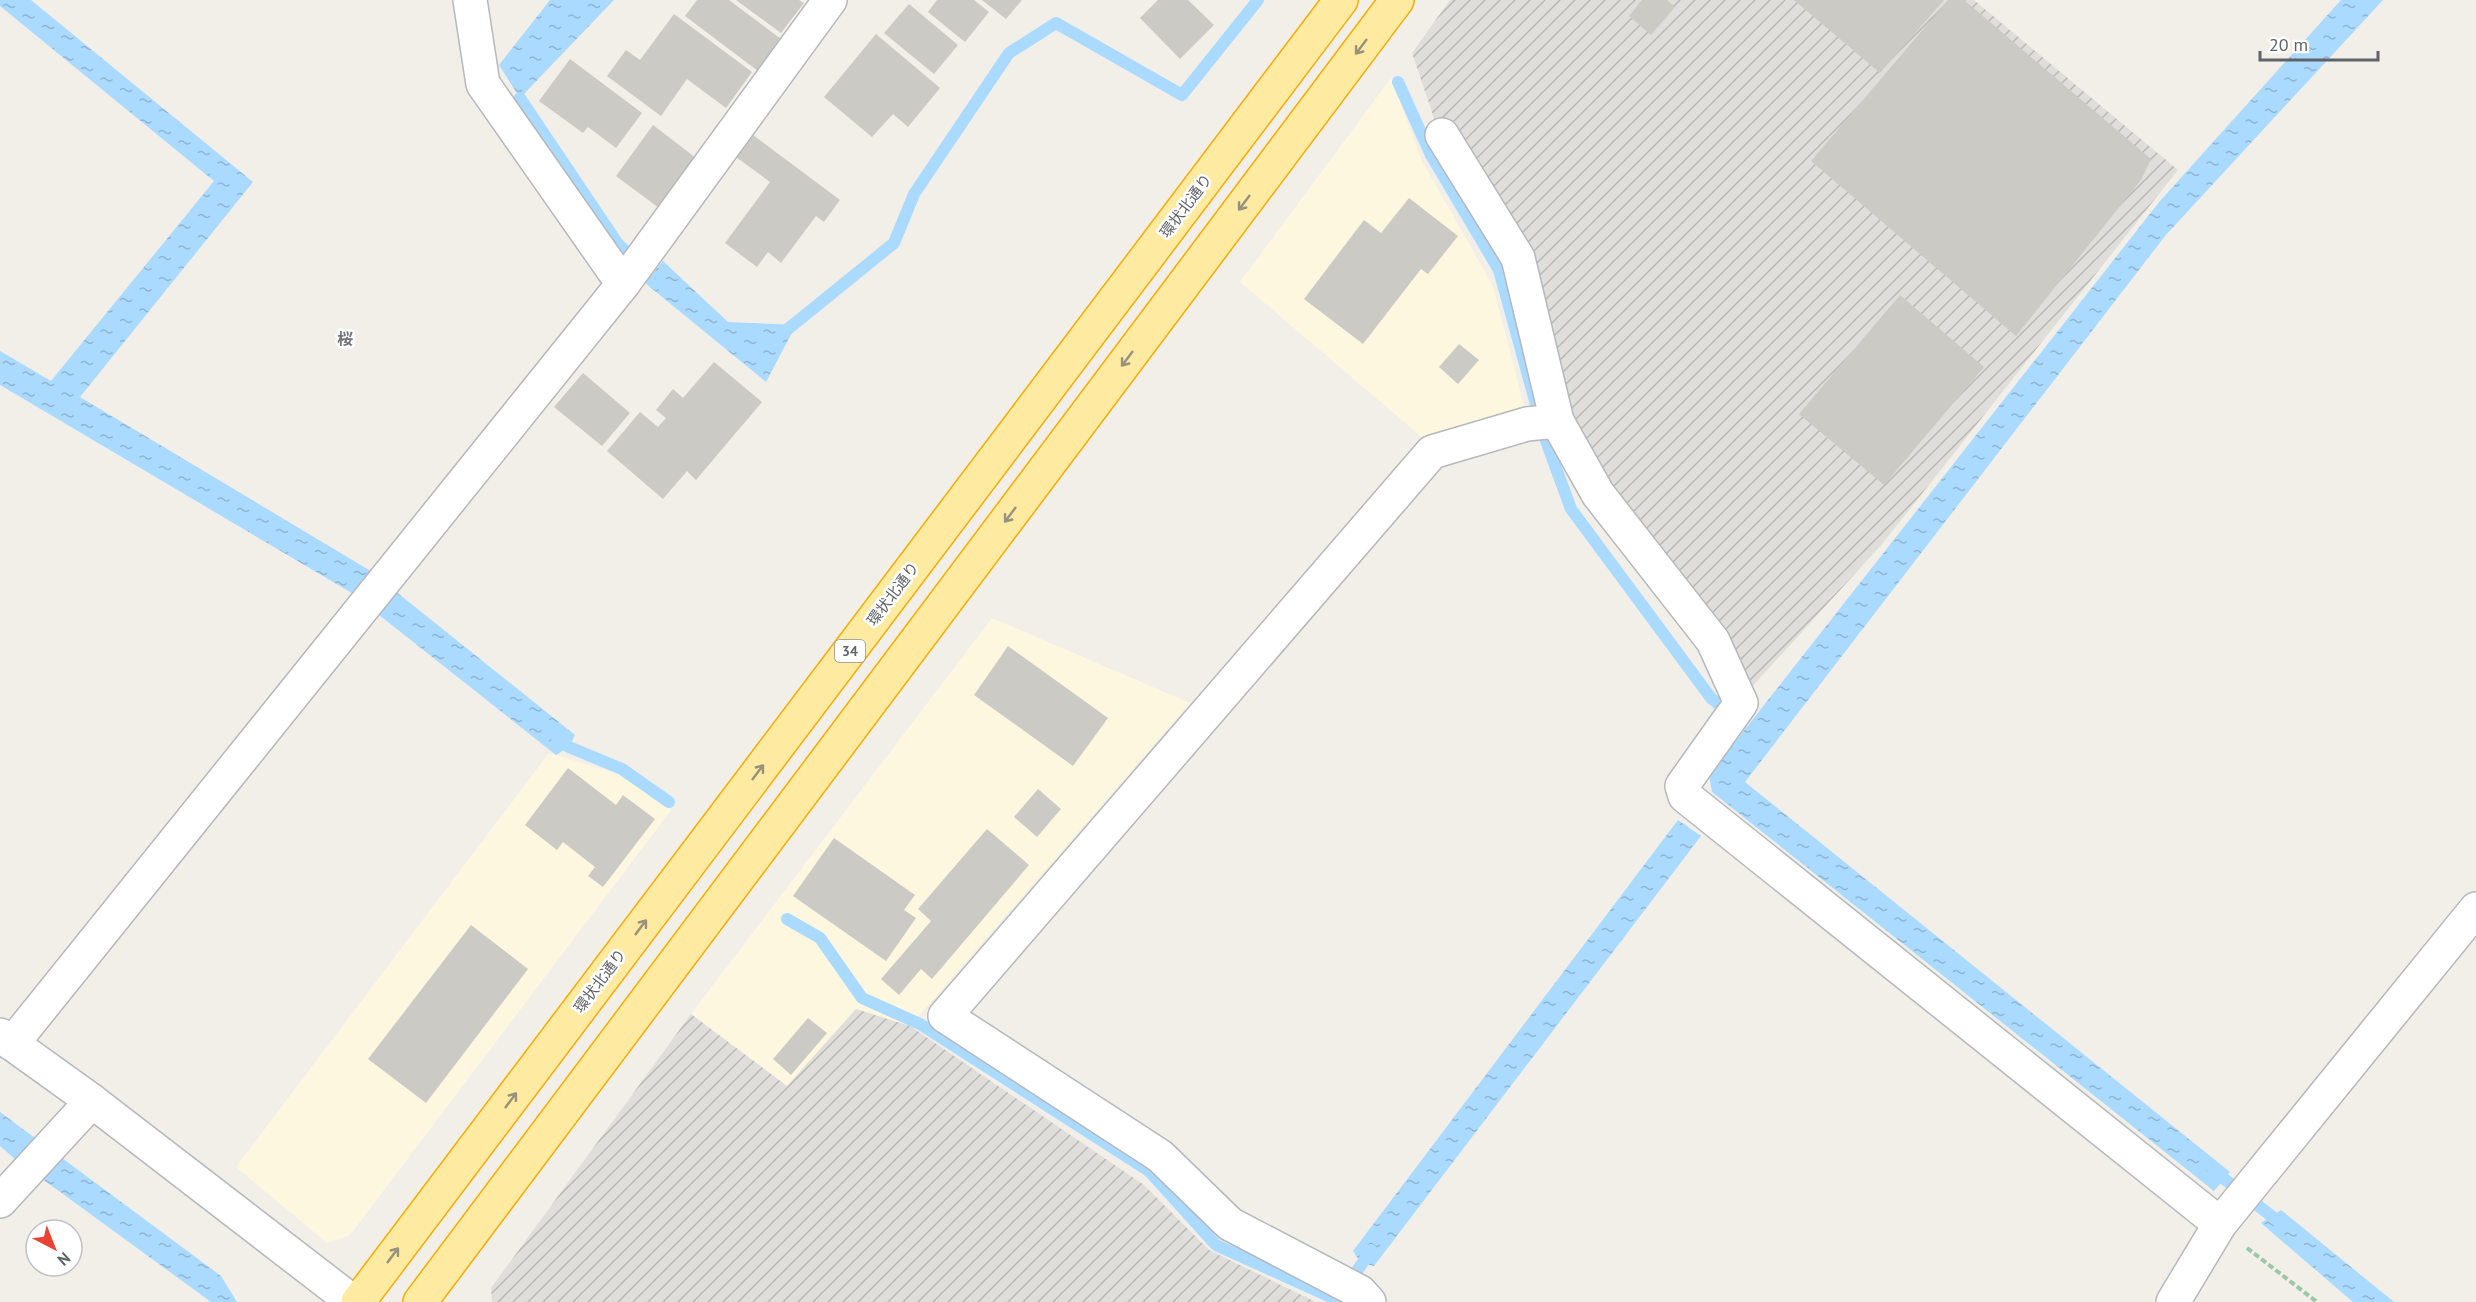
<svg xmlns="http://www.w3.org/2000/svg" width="2476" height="1302" viewBox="0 0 2476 1302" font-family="'PT Sans','Noto Sans JP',sans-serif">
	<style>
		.commercial { fill: #fef7e0 }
		.industrial { fill: url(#industrial-furrows) }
		.water { fill: url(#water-ripples) }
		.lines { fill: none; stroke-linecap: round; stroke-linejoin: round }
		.stream { stroke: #aadaff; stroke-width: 12 }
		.building { fill: #cccac5 }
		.minor-casing { stroke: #b5b8bc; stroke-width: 36 }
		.tertiary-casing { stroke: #b5b8bc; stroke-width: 36 }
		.trunk-casing { stroke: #f9ab00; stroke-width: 36 }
		.path { stroke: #9cc7a9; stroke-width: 4; stroke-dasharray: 6 3; stroke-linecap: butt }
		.minor { stroke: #fff; stroke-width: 33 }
		.tertiary { stroke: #fff; stroke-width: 33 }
		.trunk { stroke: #feeaa1; stroke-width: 33 }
		.oneway { stroke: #97927c }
		.labels { text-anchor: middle; stroke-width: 5; stroke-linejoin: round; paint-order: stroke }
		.shield { fill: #fff; stroke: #8f9295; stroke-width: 1.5 }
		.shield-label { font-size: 14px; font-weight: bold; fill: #5f6368 }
		.street-label { font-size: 15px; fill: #5f6368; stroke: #fff }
		.neighbourhood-label { font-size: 16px; font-weight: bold; fill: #70757a; stroke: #fff }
	</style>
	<defs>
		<pattern id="industrial-furrows" width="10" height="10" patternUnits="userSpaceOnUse" patternTransform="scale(1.5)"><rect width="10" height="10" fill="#e0deda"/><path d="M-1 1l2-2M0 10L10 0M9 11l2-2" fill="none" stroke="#b9b8b5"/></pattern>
		<pattern id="water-ripples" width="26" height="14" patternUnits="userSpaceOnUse" patternTransform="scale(1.5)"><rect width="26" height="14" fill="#aadaff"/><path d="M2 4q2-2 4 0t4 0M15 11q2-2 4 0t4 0" fill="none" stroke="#8eb4d2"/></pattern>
	</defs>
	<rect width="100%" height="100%" fill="#f1efe8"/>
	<g class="commercial">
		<polygon points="1391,78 1422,161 1493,286 1524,406 1424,439 1240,282"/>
		<polygon points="992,618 1190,703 910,1026 856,1009 787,1086 691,1014"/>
		<polygon points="549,753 618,774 671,810 350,1235 327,1243 236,1167"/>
	</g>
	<g class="industrial">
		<polygon points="1450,0 1974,0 2178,170 1883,543 1750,689 1607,494 1564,415 1526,251 1438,130 1412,53"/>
		<polygon points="856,1009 910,1026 1144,1185 1209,1250 1316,1302 492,1302 491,1288 691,1014 787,1086"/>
	</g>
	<g class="water">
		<polygon points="0,0 31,0 253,182 80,397 369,570 575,735 569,747 556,755 350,592 0,385 0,351 51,381 214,181 0,6"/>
		<polygon points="550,0 614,0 520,98 499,65"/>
		<polygon points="2341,0 2383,0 2165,236 1745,782 2230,1172 2214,1191 1712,792 1709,775 2160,201"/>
		<polygon points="663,261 728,322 796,325 766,382 645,283"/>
		<polygon points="1678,820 1701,836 1374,1266 1361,1263 1353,1251"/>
		<polygon points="0,1112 221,1276 237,1302 211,1302 15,1159 0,1146"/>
		<polygon points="2281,1210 2394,1302 2353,1302 2261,1223"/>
	</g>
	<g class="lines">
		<g class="stream">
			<polyline points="1398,82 1431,155 1499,270 1546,441 1571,509 1711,698 1730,714"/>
			<polyline points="520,98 618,244 638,262"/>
			<polyline points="783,333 894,243 914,194 1009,53 1056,23 1182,95 1258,0"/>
			<polyline points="557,738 569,747 622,769 669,802"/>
			<polyline points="787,919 820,938 862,998 920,1024 1149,1171 1216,1245 1342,1302"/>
			<polyline points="2213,1170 2284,1226"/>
			<polyline points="1357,1271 1371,1250"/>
		</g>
	</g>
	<g class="building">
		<polygon points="697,0 729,0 781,39 758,71 685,16"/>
		<polygon points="736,0 799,0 804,3 781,33"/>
		<polygon points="937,0 974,0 989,12 965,42 928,12"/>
		<polygon points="982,0 1022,0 1006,19"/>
		<polygon points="1158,0 1188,0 1214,25 1180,59 1140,18"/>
		<polygon points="1642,0 1667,0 1675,7 1651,35 1629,16"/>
		<polygon points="1794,0 1944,0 1880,73"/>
		<polygon points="1948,0 1964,0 2151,159 2141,180 2016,336 1811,161"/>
		<polygon points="909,4 958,45 934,74 884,33"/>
		<polygon points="674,14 752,72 726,108 687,79 661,116 607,76 626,50 640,60"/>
		<polygon points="876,34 940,88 908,127 893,114 872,137 824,97"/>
		<polygon points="570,59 642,113 616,148 588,127 583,133 539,101"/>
		<polygon points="653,125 696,158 659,208 616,176"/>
		<polygon points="753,135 840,200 824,222 816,216 781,263 768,252 757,267 725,243 770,182 736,157"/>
		<polygon points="1409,198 1458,236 1428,274 1421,269 1363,344 1304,299 1364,220 1381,233"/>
		<polygon points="1900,295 1984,367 1884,485 1799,414"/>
		<polygon points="1459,344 1479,360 1458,384 1439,367"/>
		<polygon points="714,362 762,402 696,480 687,471 663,499 607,451 640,412 658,427 666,418 656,410 673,389 683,398"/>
		<polygon points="583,373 630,413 602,446 554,407"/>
		<polygon points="1008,646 1108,718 1073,766 974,695"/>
		<polygon points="568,768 616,805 623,795 655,819 603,887 588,876 595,867 563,842 557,850 525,825"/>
		<polygon points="1038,789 1061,809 1037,837 1014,817"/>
		<polygon points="987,829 1029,865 932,979 921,969 899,995 881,979 931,921 918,909"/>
		<polygon points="834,838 915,895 904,910 916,918 886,961 793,896"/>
		<polygon points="471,925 528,969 426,1103 368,1059"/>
		<polygon points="808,1018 827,1033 791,1075 773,1059"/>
	</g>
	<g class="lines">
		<g class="minor-casing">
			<g id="minor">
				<polyline points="470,0 483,84 623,284"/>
				<polyline points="1442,135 1518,258 1557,421 1598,494 1713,641 1741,703 1682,786 1685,796 2220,1224"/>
				<polyline points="12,1044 623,284 830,0"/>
				<polyline points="0,1201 92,1101"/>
				<polyline points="1369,1302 1360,1292 1230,1224 1160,1156 945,1016 1432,452 1527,424 1557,421"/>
				<polyline points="2173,1302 2220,1224 2476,909"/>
			</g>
		</g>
		<g class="tertiary-casing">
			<polyline id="tertiary" points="0,1035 92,1101 353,1302"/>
		</g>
		<g class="trunk-casing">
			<g id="trunk">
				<polyline points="358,1302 1341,0"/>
				<polyline points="420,1302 1397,0"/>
			</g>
		</g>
		<polyline class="path" points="2247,1248 2317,1302"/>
		<use href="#minor" class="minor"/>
		<use href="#tertiary" class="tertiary"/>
		<use href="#trunk" class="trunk"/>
	</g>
	<defs><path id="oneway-shaft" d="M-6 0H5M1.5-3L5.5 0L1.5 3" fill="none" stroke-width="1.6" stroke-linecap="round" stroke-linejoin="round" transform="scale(1.5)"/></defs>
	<g class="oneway">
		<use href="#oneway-shaft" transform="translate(1361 47) rotate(127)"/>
		<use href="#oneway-shaft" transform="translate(1244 203) rotate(127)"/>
		<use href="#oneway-shaft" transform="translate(1127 359) rotate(127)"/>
		<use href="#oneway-shaft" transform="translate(1010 515) rotate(127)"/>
		<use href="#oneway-shaft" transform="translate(758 772) rotate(-53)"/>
		<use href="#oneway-shaft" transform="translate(641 927) rotate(-53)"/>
		<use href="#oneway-shaft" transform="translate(511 1100) rotate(-53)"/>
		<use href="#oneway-shaft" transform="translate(393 1255) rotate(-53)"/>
	</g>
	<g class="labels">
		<rect class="shield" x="835" y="640" width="30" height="22" rx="4.5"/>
		<g class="shield-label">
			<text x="850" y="656">34</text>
		</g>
		<g class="street-label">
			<text transform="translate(1186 206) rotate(-53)" y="5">環状北通り</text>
			<text transform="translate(893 594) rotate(-53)" y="5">環状北通り</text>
			<text transform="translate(600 981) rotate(-53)" y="5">環状北通り</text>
		</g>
		<g class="neighbourhood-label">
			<text x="345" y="345">桜</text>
		</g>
	</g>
	<g transform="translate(54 1248) rotate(138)"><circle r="28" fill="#ffffff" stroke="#bfc1c3" stroke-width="1.5"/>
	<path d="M0-4.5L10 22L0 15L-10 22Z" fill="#ea4335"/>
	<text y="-9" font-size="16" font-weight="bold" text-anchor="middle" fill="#5f6368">N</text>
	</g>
	<path d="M2260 51v9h118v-9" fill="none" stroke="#5f6368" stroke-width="3"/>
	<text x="2269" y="51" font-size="18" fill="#5f6368" stroke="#ffffff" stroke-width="4.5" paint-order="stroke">20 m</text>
</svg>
